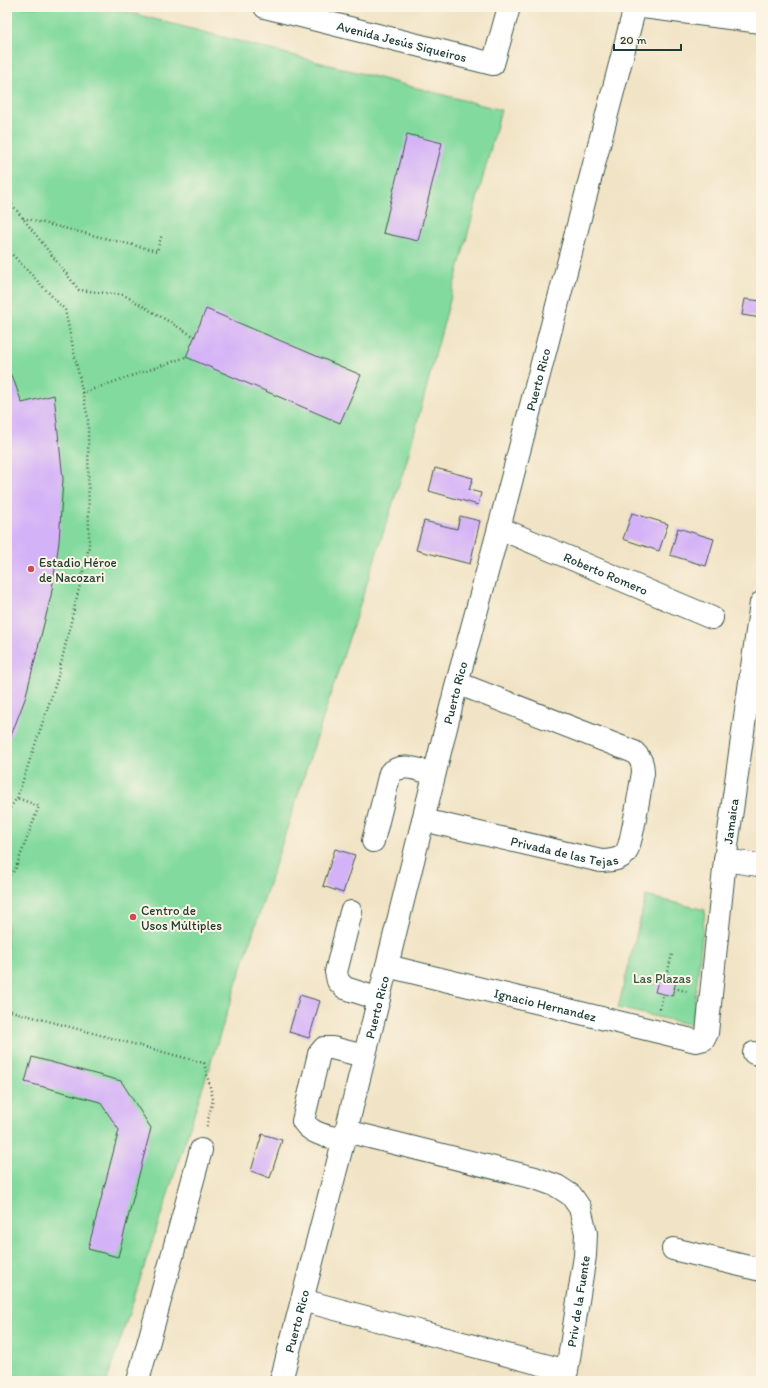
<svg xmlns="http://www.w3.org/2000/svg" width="768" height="1388" viewBox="0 0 768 1388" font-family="Itim,sans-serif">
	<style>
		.green { fill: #83da9e; stroke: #518c69 }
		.building { fill: #d4b2f7 }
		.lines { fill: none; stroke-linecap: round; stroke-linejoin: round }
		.minor-casing { stroke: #3e564a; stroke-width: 24 }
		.path { stroke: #3e564a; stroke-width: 2.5; stroke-dasharray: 1 3; stroke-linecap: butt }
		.minor { stroke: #fff; stroke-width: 22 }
		.poi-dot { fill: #d1495b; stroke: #fcf5e5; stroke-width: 1.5 }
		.labels { text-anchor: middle; stroke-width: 4; stroke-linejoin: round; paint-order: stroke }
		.street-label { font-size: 13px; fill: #1f3d34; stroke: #fcf5e5 }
		.poi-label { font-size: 13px; fill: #1f3d34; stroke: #fcf5e5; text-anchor: start }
		.park-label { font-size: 13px; fill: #335c49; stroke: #fcf5e5 }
	</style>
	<rect width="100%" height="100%" fill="#fcf5e5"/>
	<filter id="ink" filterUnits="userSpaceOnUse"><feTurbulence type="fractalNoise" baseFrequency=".025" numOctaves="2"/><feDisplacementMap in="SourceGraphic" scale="8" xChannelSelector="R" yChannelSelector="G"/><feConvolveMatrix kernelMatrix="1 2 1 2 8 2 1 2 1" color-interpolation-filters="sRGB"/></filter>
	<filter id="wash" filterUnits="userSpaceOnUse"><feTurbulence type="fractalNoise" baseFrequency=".012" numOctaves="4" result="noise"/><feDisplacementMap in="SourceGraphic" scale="16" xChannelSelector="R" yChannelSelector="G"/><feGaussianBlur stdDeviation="0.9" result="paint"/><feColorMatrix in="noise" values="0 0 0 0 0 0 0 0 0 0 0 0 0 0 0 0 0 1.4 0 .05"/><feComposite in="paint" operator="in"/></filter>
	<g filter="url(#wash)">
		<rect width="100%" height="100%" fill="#f1e3c5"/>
		<g class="green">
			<polygon points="7,7 108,7 501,110 407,460 107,1381 34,1381 7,1374"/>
			<polygon points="646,896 705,910 692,1025 618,1008"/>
		</g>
		<g id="blocks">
			<g class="building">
				<polygon points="407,134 442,143 418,241 383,233"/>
				<polygon points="745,299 761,301 761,318 742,315"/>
				<polygon points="206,309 361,375 340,423 186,357"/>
				<polygon points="7,368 14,381 22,403 54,395 63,479 59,542 51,596 25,699 7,746"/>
				<polygon points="435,468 473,478 469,490 481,493 478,505 429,491"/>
				<polygon points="632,513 668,524 659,551 623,539"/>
				<polygon points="460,516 480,521 470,564 416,550 424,521 457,529"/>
				<polygon points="678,528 714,539 706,566 670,555"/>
				<polygon points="335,849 355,855 343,893 323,886"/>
				<polygon points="659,978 676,982 672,996 655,992"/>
				<polygon points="300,995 320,1001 309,1038 289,1032"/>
				<polygon points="32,1057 121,1081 151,1128 118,1257 88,1249 119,1130 100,1102 25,1082"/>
				<polygon points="262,1134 282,1140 270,1178 251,1171"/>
			</g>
		</g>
	</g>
	<g filter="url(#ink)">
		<use href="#blocks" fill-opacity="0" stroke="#3e564a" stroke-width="1"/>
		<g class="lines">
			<g class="minor-casing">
				<g id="minor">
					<path id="s1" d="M265,7L493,64L509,7"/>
					<polyline points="643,7 761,22"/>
					<path id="s2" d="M499,528L712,618"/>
					<path id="s3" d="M423,820L601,861C609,861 619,860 625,854C632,846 640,787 643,773C643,763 641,759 634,752L457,683"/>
					<path d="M373,841L390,773C403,762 419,770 434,774"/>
					<polyline points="725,860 758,865"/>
					<polyline points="351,912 336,972 338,981 345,988 379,999"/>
					<path id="s4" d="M387,966L696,1041L704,1039L707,1033L725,860L761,603"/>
					<polyline points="754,1053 761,1055"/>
					<path d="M343,1140C328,1136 312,1135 303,1121L319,1054L324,1048H332L364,1056"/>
					<polyline points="673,1249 761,1270"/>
					<path id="s5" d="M302,1300L567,1371L585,1256L586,1233L580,1208L571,1195L557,1186L535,1178L346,1131"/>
					<polyline points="138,1381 201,1150"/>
					<path id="s6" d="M281,1381L346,1131L457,683L499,528L635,7"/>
				</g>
			</g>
			<g class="path">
				<polyline points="7,198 79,290 124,295 195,337"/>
				<polyline points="23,218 157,251 162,234"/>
				<polyline points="7,249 65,310 88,418 89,547 57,680 17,798 7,812"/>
				<polyline points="82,393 186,357"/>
				<polyline points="7,877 15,870 39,806 17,798"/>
				<polyline points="666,979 672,954"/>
				<polyline points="674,988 689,992"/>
				<polyline points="660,1009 663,994"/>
				<polyline points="7,1010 204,1063 213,1099 206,1129"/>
			</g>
			<use href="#minor" class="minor"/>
		</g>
	</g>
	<g class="poi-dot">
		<circle cx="31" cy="569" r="4"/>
		<circle cx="133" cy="917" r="4"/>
	</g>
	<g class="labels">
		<g class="street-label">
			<text dy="5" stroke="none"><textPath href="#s1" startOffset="141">Avenida Jesús Siqueiros</textPath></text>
			<text dy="5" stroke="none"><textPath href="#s6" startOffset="1034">Puerto Rico</textPath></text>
			<text dy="5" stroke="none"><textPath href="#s2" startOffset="116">Roberto Romero</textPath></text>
			<text dy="5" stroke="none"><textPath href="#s6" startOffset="710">Puerto Rico</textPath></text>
			<text dy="5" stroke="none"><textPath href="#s4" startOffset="546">Jamaica</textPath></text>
			<text dy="5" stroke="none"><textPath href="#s3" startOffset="145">Privada de las Tejas</textPath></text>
			<text dy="5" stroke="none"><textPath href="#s4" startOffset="163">Ignacio Hernandez</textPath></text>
			<text dy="5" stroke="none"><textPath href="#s6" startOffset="386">Puerto Rico</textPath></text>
			<text dy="5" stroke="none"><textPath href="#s5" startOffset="345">Priv de la Fuente</textPath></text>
			<text dy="5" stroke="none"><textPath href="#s6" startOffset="62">Puerto Rico</textPath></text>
		</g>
		<g class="poi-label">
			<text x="39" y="567">Estadio Héroe<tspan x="39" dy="15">de Nacozari</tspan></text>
			<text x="141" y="915">Centro de<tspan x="141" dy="15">Usos Múltiples</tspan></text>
		</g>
		<g class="park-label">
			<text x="662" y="983">Las Plazas</text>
		</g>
	</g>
	<rect width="768" height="1388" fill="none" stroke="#fcf5e5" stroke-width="24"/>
	<path d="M614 44v6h67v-6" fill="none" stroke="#1f3d34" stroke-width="2"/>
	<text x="620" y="44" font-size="12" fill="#1f3d34" stroke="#fcf5e5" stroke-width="3" paint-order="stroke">20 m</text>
</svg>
